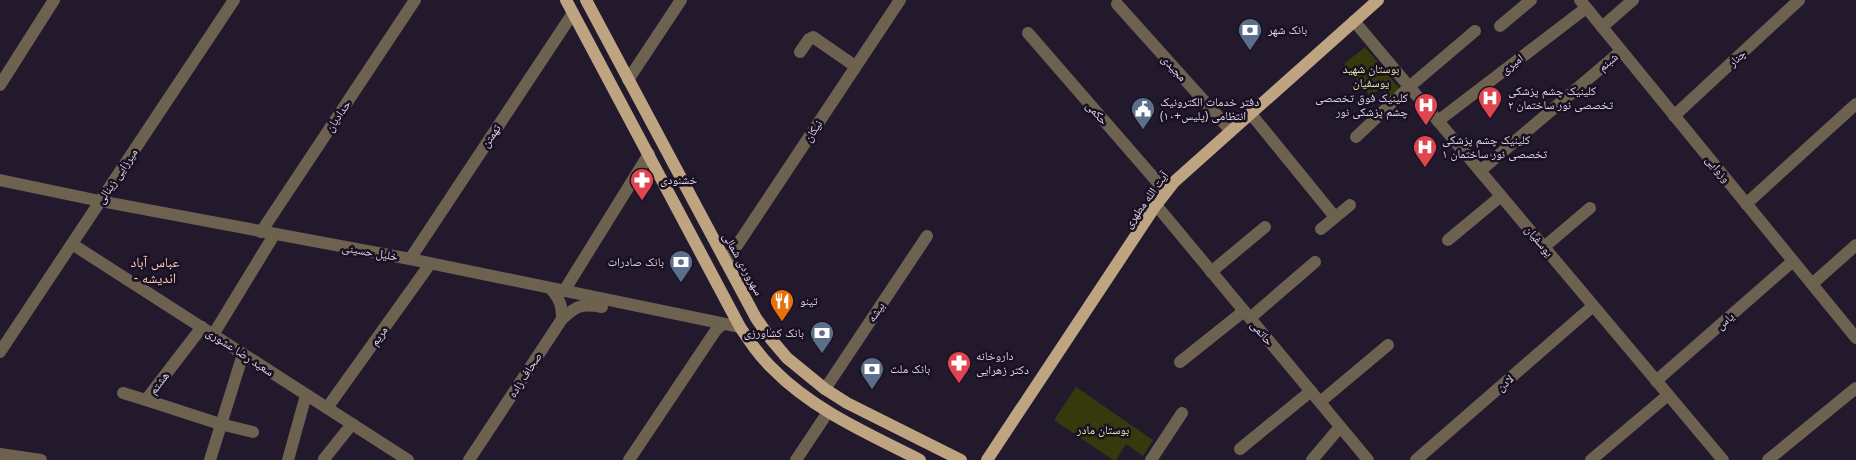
<svg xmlns="http://www.w3.org/2000/svg" width="1856" height="460" viewBox="0 0 1856 460" font-family="'Open Sans','Noto Naskh Arabic',sans-serif">
	<style>
		.green { fill: #36390c }
		.lines { fill: none; stroke-linecap: round; stroke-linejoin: round }
		.minor { stroke: #6d6150; stroke-width: 12 }
		.major { stroke: #bea481; stroke-width: 12 }
		.labels { text-anchor: middle; stroke-width: 5; stroke-linejoin: round; paint-order: stroke }
		.poi-label { font-size: 12px; fill: #dcd5e3; stroke: #1a1023; text-anchor: start }
		.street-label { font-size: 12px; fill: #dcd5e3; stroke: #1a1023 }
		.park-label { font-size: 12px; fill: #e0e79c; stroke: #1a1023 }
		.neighbourhood-label { font-size: 14px; fill: #fdd0b8; stroke: #1a1023 }
	</style>
	<rect width="100%" height="100%" fill="#23192d"/>
	<g class="green">
		<polygon points="1365,47 1403,93 1392,102 1381,88 1370,96 1344,64"/>
		<polygon points="1076,387 1153,440 1143,456 1126,444 1116,460 1113,460 1054,420"/>
	</g>
	<g class="lines">
		<g class="minor">
			<polyline points="1580,0 1856,338"/>
			<polyline points="1117,4 1231,131"/>
			<polyline points="1354,21 1723,460"/>
			<polyline points="1500,26 1531,0"/>
			<polyline points="1602,27 1633,0"/>
			<polyline points="1028,33 1166,192"/>
			<polyline points="800,52 809,39 813,37 855,66"/>
			<polyline points="628,80 681,0"/>
			<polyline points="0,85 54,0"/>
			<polyline points="1251,114 1335,217"/>
			<polyline points="1674,116 1799,0"/>
			<polyline points="1438,121 1586,8"/>
			<polyline points="1356,137 1409,87 1475,31"/>
			<polyline points="1480,171 1621,51"/>
			<polyline points="0,180 100,201 410,259 740,327"/>
			<polyline points="1746,204 1856,104"/>
			<polyline points="1156,205 1368,460"/>
			<polyline points="1321,229 1350,205"/>
			<polyline points="261,232 415,0"/>
			<polyline points="1448,240 1501,196"/>
			<polyline points="72,244 408,460"/>
			<polyline points="1544,247 1590,208"/>
			<polyline points="410,259 573,13"/>
			<polyline points="726,262 900,0"/>
			<polyline points="1211,272 1265,227"/>
			<polyline points="1812,284 1856,245"/>
			<polyline points="564,291 649,154"/>
			<polyline points="1250,318 1315,262"/>
			<path d="M562,319C576,306 582,303 602,307"/>
			<polyline points="202,327 146,400 220,424 253,432"/>
			<polyline points="213,335 274,235"/>
			<polyline points="0,352 234,0"/>
			<polyline points="1180,362 1244,311"/>
			<polyline points="1656,381 1793,261"/>
			<polyline points="825,389 927,236"/>
			<polyline points="123,393 146,400"/>
			<polyline points="1320,402 1388,345"/>
			<polyline points="327,408 430,264"/>
			<polyline points="1240,449 1311,391"/>
			<polyline points="0,454 41,460"/>
			<polyline points="324,459 352,424"/>
			<polyline points="210,460 243,354"/>
			<polyline points="288,460 306,395"/>
			<path d="M469,460L562,319C562,306 560,299 551,289"/>
			<polyline points="629,460 716,330 723,324"/>
			<polyline points="796,460 828,412"/>
			<polyline points="1151,460 1182,413"/>
			<polyline points="1312,460 1340,427"/>
			<polyline points="1416,460 1593,306"/>
			<polyline points="1591,460 1668,395"/>
			<polyline points="1768,460 1856,388"/>
		</g>
		<g class="major">
			<path d="M566,0L740,327C750,342 760,357 773,369C813,410 869,434 920,460"/>
			<polyline points="586,0 726,262 756,318 770,338 787,358 825,389 847,403 961,460"/>
			<polyline points="987,460 1156,205 1174,182 1378,0"/>
		</g>
	</g>
	<defs>
		<g id="bank-pin" transform="scale(1.25)"><path d="M0 17L-7.5 6A9.5 9.5 0 1 1 7.5 6Z" fill="#5c6f8a" stroke="#1a1023"/><path d="M-6-4H6V4H-6ZM0-2.3a2.3 2.3 0 1 0 0 4.6a2.3 2.3 0 1 0 0-4.6Z" fill="#fff"/></g>
		<g id="hospital-pin" transform="scale(1.25)"><path d="M0 17L-7.5 6A9.5 9.5 0 1 1 7.5 6Z" fill="#e0444e" stroke="#1a1023"/><path d="M-5-5h3v3.5h4V-5h3V5h-3V1.5h-4V5h-3Z" fill="#fff"/></g>
		<g id="civic-pin" transform="scale(1.25)"><path d="M0 17L-7.5 6A9.5 9.5 0 1 1 7.5 6Z" fill="#5c6f8a" stroke="#1a1023"/><path d="M-.6-6.5H3V-4.5H.6V-3L4-1V1h2V6H-6V1h2V-1L-.6-3ZM-1.2 2.5V6h2.4V2.5Z" fill="#fff"/></g>
		<g id="pharmacy-pin" transform="scale(1.25)"><path d="M0 17L-7.5 6A9.5 9.5 0 1 1 7.5 6Z" fill="#e0444e" stroke="#1a1023"/><path d="M-2-6h4v4h4v4h-4v4h-4v-4h-4v-4h4Z" fill="#fff"/></g>
		<g id="restaurant-pin" transform="scale(1.25)"><path d="M0 17L-7.5 6A9.5 9.5 0 1 1 7.5 6Z" fill="#e8710a" stroke="#1a1023"/><path d="M-5-6h1v4h1v-4h1v4h1v-4h1v5L-1.5 .5V6h-2V.5L-5-1ZM5-6V6H3V1.5H1.5Q1.5-4 5-6Z" fill="#fff"/></g>
	</defs>
	<g fill-rule="evenodd">
		<use href="#bank-pin" x="1250" y="30"/>
		<use href="#hospital-pin" x="1490" y="98"/>
		<use href="#hospital-pin" x="1426" y="105"/>
		<use href="#civic-pin" x="1143" y="109"/>
		<use href="#hospital-pin" x="1425" y="147"/>
		<use href="#pharmacy-pin" x="642" y="180"/>
		<use href="#bank-pin" x="681" y="262"/>
		<use href="#restaurant-pin" x="782" y="301"/>
		<use href="#bank-pin" x="822" y="333"/>
		<use href="#pharmacy-pin" x="959" y="363"/>
		<use href="#bank-pin" x="872" y="369"/>
	</g>
	<g class="labels">
		<g class="poi-label">
			<text x="1268" y="34">بانک شهر</text>
			<text x="1508" y="95">کلینیک چشم پزشکی<tspan x="1508" dy="14">تخصصی نور ساختمان ۲</tspan></text>
			<text x="1408" y="102" text-anchor="end">کلینیک فوق تخصصی<tspan x="1408" dy="14">چشم پزشکی نور</tspan></text>
			<text x="1160" y="106">دفتر خدمات الکترونیک<tspan x="1160" dy="14">انتظامی (پلیس+۱۰)</tspan></text>
			<text x="1442" y="144">کلینیک چشم پزشکی<tspan x="1442" dy="14">تخصصی نور ساختمان ۱</tspan></text>
			<text x="660" y="184">خشنودی</text>
			<text x="664" y="266" text-anchor="end">بانک صادرات</text>
			<text x="800" y="305">تینو</text>
			<text x="804" y="337" text-anchor="end">بانک کشاورزی</text>
			<text x="976" y="360">داروخانه<tspan x="976" dy="14">دکتر زهرایی</tspan></text>
			<text x="890" y="373">بانک ملت</text>
		</g>
		<g class="street-label">
			<text transform="translate(1737 58) rotate(-43)" y="4">چنار</text>
			<text transform="translate(1608 62) rotate(-40)" y="4">شبنم</text>
			<text transform="translate(1512 64) rotate(-37)" y="4">امیری</text>
			<text transform="translate(1174 68) rotate(48)" y="4">مجیدی</text>
			<text transform="translate(1097 113) rotate(49)" y="4">حکمی</text>
			<text transform="translate(338 116) rotate(-56)" y="4">حدادیان</text>
			<text transform="translate(813 131) rotate(-57)" y="4">نیکان</text>
			<text transform="translate(491 136) rotate(-56)" y="4">تهمتن</text>
			<text transform="translate(1718 169) rotate(51)" y="4">وزوایی</text>
			<text transform="translate(117 176) rotate(-56)" y="4">میرزایی زینالی</text>
			<text transform="translate(1146 200) rotate(-54)" y="4">آیت الله مطهری</text>
			<text transform="translate(1539 241) rotate(50)" y="4">یوسفیان</text>
			<text transform="translate(370 252) rotate(10)" y="4">خلیل حسینی</text>
			<text transform="translate(743 264) rotate(61)" y="4">سهروردی شمالی</text>
			<text transform="translate(876 312) rotate(-56)" y="4">بیشه</text>
			<text transform="translate(1725 321) rotate(-41)" y="4">یاس</text>
			<text transform="translate(1262 333) rotate(50)" y="4">حاتمی</text>
			<text transform="translate(379 336) rotate(-55)" y="4">مریم</text>
			<text transform="translate(240 352) rotate(33)" y="4">سعید رضا عشوری</text>
			<text transform="translate(525 375) rotate(-57)" y="4">صحاف زاده</text>
			<text transform="translate(159 383) rotate(-52)" y="4">هشتم</text>
			<text transform="translate(1505 383) rotate(-41)" y="4">لادن</text>
		</g>
		<g class="park-label">
			<text x="1371" y="73">بوستان شهید<tspan x="1371" dy="14">یوسفیان</tspan></text>
			<text x="1103" y="434">بوستان مادر</text>
		</g>
		<g class="neighbourhood-label">
			<text x="155" y="267">عباس آباد<tspan x="155" dy="16">- اندیشه</tspan></text>
		</g>
	</g>
</svg>
